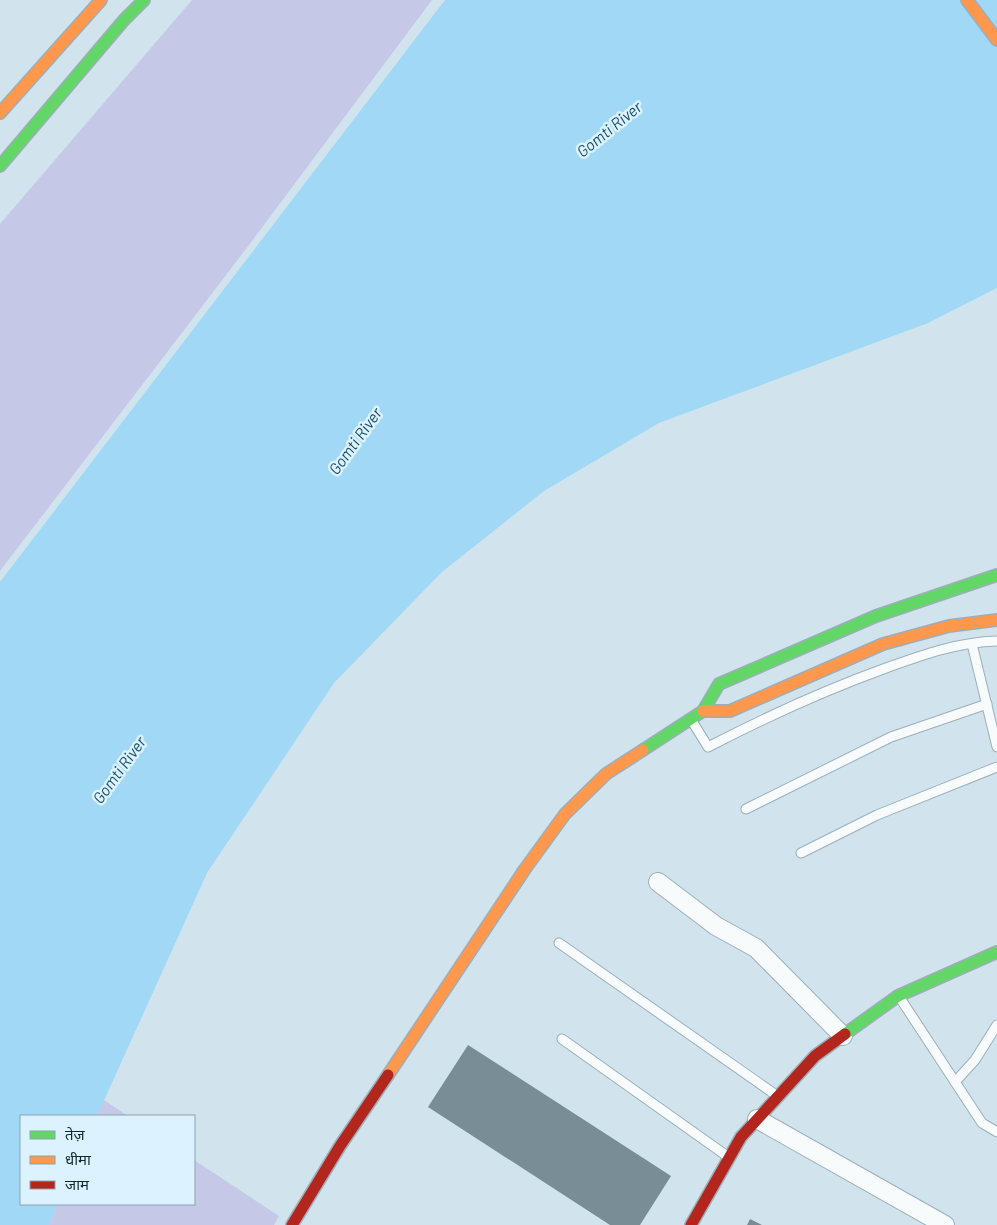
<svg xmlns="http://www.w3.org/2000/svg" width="997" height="1225" viewBox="0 0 997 1225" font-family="Barlow,'Noto Sans Devanagari',sans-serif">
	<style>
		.green { fill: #c5c8e7 }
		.water { fill: #a1d8f6 }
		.building { fill: #798d96 }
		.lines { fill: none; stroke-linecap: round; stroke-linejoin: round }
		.lane-casing { stroke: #9cafb9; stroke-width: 11 }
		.street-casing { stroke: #9cafb9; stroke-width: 20 }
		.fast-casing { stroke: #9cafb9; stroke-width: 14 }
		.slow-casing { stroke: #9cafb9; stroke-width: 14 }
		.jam-casing { stroke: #9cafb9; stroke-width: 14 }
		.lane { stroke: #f8fbfc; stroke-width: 9 }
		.street { stroke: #f8fbfc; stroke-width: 18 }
		.fast { stroke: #63d668; stroke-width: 11 }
		.slow { stroke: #ff974d; stroke-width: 11 }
		.jam { stroke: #b3261e; stroke-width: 11 }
		.labels { text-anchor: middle; stroke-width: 5; stroke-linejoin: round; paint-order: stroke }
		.water-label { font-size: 16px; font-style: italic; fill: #164e68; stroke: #dcf2ff }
	</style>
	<rect width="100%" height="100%" fill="#d1e4ee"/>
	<g class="green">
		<polygon points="192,0 432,0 249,245 0,571 0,224"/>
		<polygon points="104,1100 128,1116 97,1116"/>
		<polygon points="194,1160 279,1216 274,1225 49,1225 58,1204 194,1204"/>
	</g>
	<polygon class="water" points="445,0 997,0 997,288 928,323 659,423 544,491 442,572 334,683 207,873 97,1116 21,1116 21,1204 58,1204 49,1225 0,1225 0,582"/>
	<g class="building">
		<polygon points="468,1045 671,1176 640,1225 610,1225 428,1107"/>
		<polygon points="750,1219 762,1225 747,1225"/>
	</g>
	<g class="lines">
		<g class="lane-casing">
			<g id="lane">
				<polyline points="972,644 997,747"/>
				<path d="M692,721L708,747C766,717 825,690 886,668C922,655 958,642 997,641"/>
				<polyline points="746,809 891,737 987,704"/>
				<polyline points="801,853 877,815 997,767"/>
				<polyline points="559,943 776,1095"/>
				<polyline points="900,998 982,1123 997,1132"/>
				<polyline points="562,1039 727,1156"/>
				<polyline points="955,1082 975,1060 997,1025"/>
			</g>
		</g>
		<g class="street-casing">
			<g id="street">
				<polyline points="658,882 716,926 756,948 843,1036"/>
				<polyline points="757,1119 945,1225"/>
			</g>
		</g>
		<g class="fast-casing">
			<g id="fast">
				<polyline points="0,166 124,20 144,0"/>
				<polyline points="643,750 703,711 719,684 876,616 997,575"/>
				<polyline points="845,1034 898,996 997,952"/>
			</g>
		</g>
		<g class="slow-casing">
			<g id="slow">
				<polyline points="967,0 997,40"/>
				<polyline points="0,113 101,0"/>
				<polyline points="703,711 730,711 883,644 949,626 997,620"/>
				<polyline points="388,1075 525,869 565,814 606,774 643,750"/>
			</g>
		</g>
		<g class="jam-casing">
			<g id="jam">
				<polyline points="292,1225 340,1146 388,1075"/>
				<polyline points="691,1225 741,1137 815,1056 845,1034"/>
			</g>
		</g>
		<use href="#lane" class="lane"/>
		<use href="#street" class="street"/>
		<use href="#fast" class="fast"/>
		<use href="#slow" class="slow"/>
		<use href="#jam" class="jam"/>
	</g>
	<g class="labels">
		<g class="water-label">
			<text transform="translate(609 129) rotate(-39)" y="6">Gomti River</text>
			<text transform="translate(355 441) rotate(-54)" y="6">Gomti River</text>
			<text transform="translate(119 770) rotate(-54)" y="6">Gomti River</text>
		</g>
	</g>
	<rect x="20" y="1115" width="175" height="90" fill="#dcf2ff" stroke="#8ba1ae"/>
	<rect x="30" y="1131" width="25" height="8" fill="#63d668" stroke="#8ba1ae"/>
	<text x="65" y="1140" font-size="15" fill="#112834">तेज़</text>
	<rect x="30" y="1156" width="25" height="8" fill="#ff974d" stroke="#8ba1ae"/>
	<text x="65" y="1165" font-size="15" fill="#112834">धीमा</text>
	<rect x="30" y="1181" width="25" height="8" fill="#b3261e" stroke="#8ba1ae"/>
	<text x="65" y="1190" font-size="15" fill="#112834">जाम</text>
</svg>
